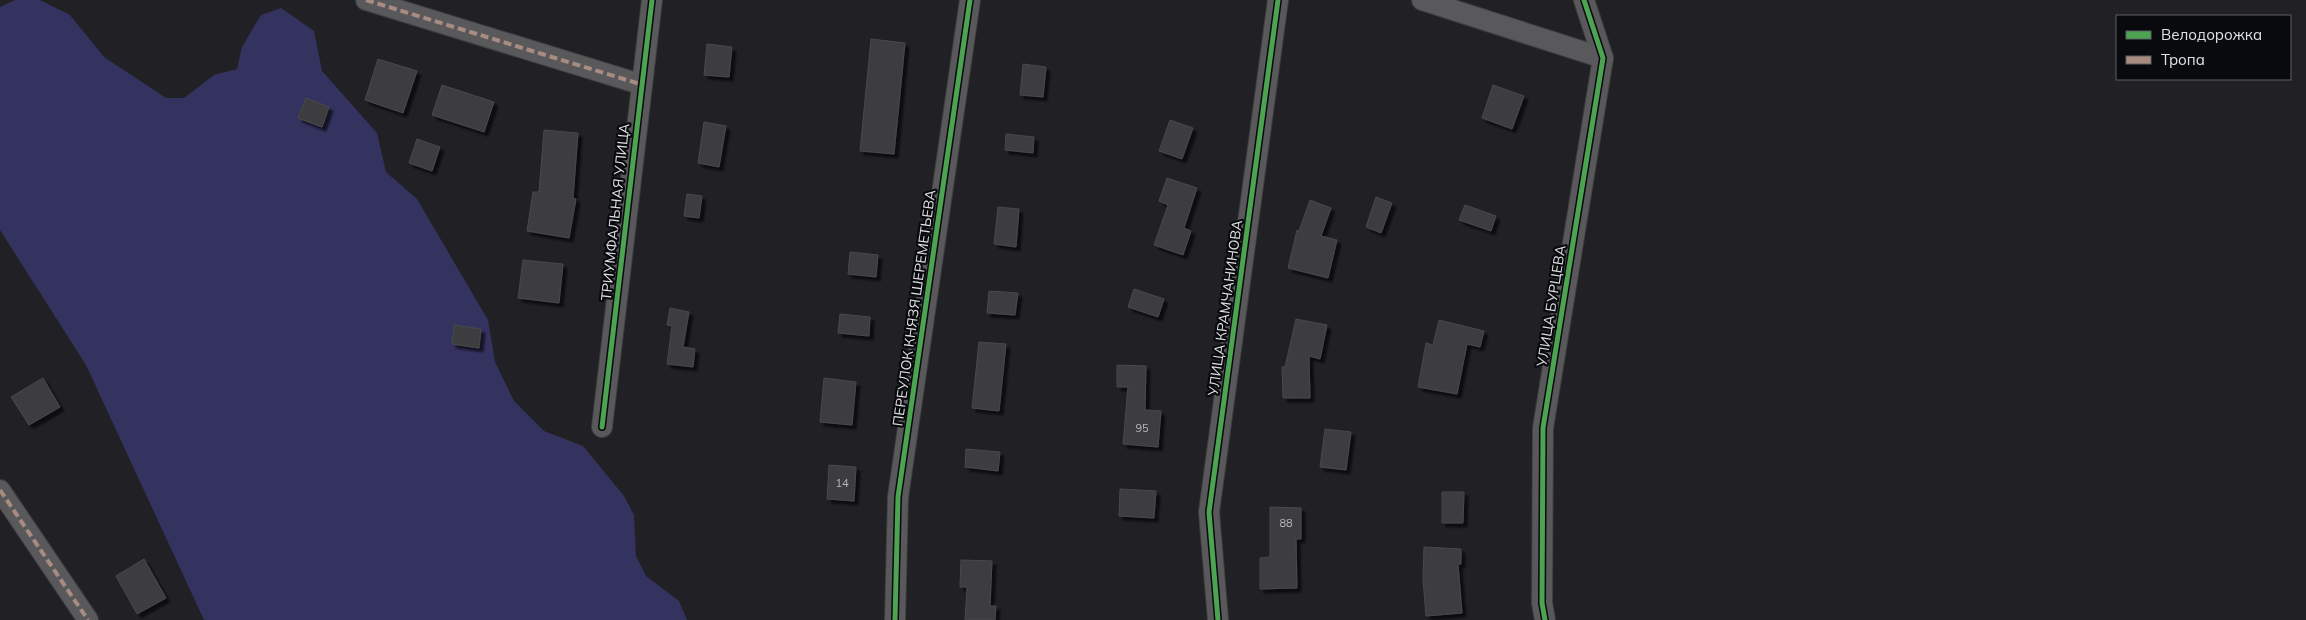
<svg xmlns="http://www.w3.org/2000/svg" width="2306" height="620" viewBox="0 0 2306 620" font-family="Mulish,sans-serif">
	<style>
		.green { fill: #34325f }
		.building { fill: #3d3e40; stroke: #484949; filter: url(#shadow) }
		.lines { fill: none; stroke-linecap: round; stroke-linejoin: round }
		.street-casing { stroke: #3e3e41; stroke-width: 22 }
		.street { stroke: #59595c; stroke-width: 20 }
		.quiet { stroke: #a88b81; stroke-width: 4; stroke-dasharray: 8 4; stroke-linecap: butt }
		.cycleway-casing { stroke: #090a0d; stroke-width: 8 }
		.cycleway { stroke: #4ca352; stroke-width: 5 }
		.labels { text-anchor: middle; stroke-width: 4.5; stroke-linejoin: round; paint-order: stroke }
		.number-label { font-size: 11px; fill: #b7b8bc }
		.street-label { font-size: 14px; fill: #e0e1e6; stroke: #090a0d }
	</style>
	<defs>
		<filter id="shadow"><feDropShadow dx="4" dy="4" stdDeviation="1" flood-color="#0009"/></filter>
	</defs>
	<rect width="100%" height="100%" fill="#212125"/>
	<polygon class="green" points="15,0 40,0 70,15 104,57 166,98 184,98 214,75 237,69 242,47 261,15 281,8 314,31 322,71 377,133 386,172 417,199 488,320 495,362 514,401 544,431 583,446 624,496 634,515 636,556 646,576 679,601 687,620 204,620 86,365 0,230 0,7"/>
	<g class="building">
		<polygon points="871,39 905,43 894,154 860,151"/>
		<polygon points="707,44 732,47 729,77 704,75"/>
		<polygon points="378,59 417,71 403,113 365,100"/>
		<polygon points="1023,64 1046,67 1043,97 1020,95"/>
		<polygon points="442,85 494,102 484,132 432,115"/>
		<polygon points="1493,85 1524,96 1512,129 1482,118"/>
		<polygon points="306,98 329,107 322,127 298,118"/>
		<polygon points="1170,120 1193,128 1182,159 1159,151"/>
		<polygon points="704,122 726,126 719,167 698,163"/>
		<polygon points="544,130 578,133 573,198 576,199 569,238 527,231 533,192 539,192"/>
		<polygon points="1006,134 1034,137 1033,153 1005,150"/>
		<polygon points="417,139 440,147 432,171 409,163"/>
		<polygon points="1167,178 1197,188 1184,228 1191,231 1183,255 1154,245 1168,205 1159,201"/>
		<polygon points="687,194 702,196 699,218 684,216"/>
		<polygon points="1376,197 1392,203 1381,233 1366,227"/>
		<polygon points="1310,200 1331,208 1321,236 1337,240 1328,278 1288,268 1297,230 1299,231"/>
		<polygon points="1465,205 1496,216 1491,231 1459,220"/>
		<polygon points="998,207 1019,209 1016,247 994,244"/>
		<polygon points="850,252 878,255 876,277 848,274"/>
		<polygon points="523,260 563,264 559,303 518,298"/>
		<polygon points="1134,289 1164,299 1158,317 1128,307"/>
		<polygon points="989,291 1018,293 1015,315 987,313"/>
		<polygon points="670,308 689,312 683,347 695,349 693,367 667,364 672,326 667,325"/>
		<polygon points="840,314 870,317 869,336 838,333"/>
		<polygon points="1296,319 1327,325 1320,359 1309,356 1310,398 1283,398 1282,367 1285,367"/>
		<polygon points="1439,320 1484,331 1480,347 1467,344 1457,394 1418,387 1426,343 1433,345"/>
		<polygon points="454,325 481,329 479,348 452,344"/>
		<polygon points="979,342 1006,344 999,411 972,408"/>
		<polygon points="1117,365 1146,366 1145,410 1161,411 1158,447 1123,444 1128,387 1117,387"/>
		<polygon points="43,378 60,407 29,425 11,397"/>
		<polygon points="824,378 856,382 852,425 820,422"/>
		<polygon points="1325,429 1351,432 1346,470 1320,467"/>
		<polygon points="966,449 1000,452 998,471 965,467"/>
		<polygon points="829,465 856,467 854,501 827,499"/>
		<polygon points="1120,489 1156,491 1154,518 1119,516"/>
		<polygon points="1442,492 1464,492 1463,523 1442,523"/>
		<polygon points="1270,507 1301,508 1301,539 1296,539 1297,588 1260,589 1260,558 1270,557"/>
		<polygon points="1424,547 1461,549 1461,564 1458,564 1462,613 1426,616 1423,579"/>
		<polygon points="144,559 166,598 137,614 116,576"/>
		<polygon points="961,560 992,561 990,606 996,606 995,620 965,620 967,587 960,587"/>
	</g>
	<g class="lines">
		<g class="street-casing">
			<g id="street">
				<polyline points="366,0 640,84"/>
				<polyline points="1422,0 1603,58"/>
				<polyline points="602,427 652,0"/>
				<polyline points="0,490 88,620"/>
				<polyline points="895,620 898,497 970,0"/>
				<polyline points="1218,620 1209,512 1278,0"/>
				<polyline points="1545,620 1542,603 1543,428 1603,58 1584,0"/>
			</g>
		</g>
		<use href="#street" class="street"/>
		<g class="quiet">
			<polyline points="366,0 640,84"/>
			<polyline points="0,490 88,620"/>
		</g>
		<g class="cycleway-casing">
			<g id="cycleway">
				<polyline points="602,427 652,0"/>
				<polyline points="895,620 898,497 970,0"/>
				<polyline points="1218,620 1209,512 1278,0"/>
				<polyline points="1545,620 1542,603 1543,428 1603,58 1584,0"/>
			</g>
		</g>
		<use href="#cycleway" class="cycleway"/>
	</g>
	<g class="labels">
		<g class="number-label">
			<text x="1142" y="432">95</text>
			<text x="842" y="487">14</text>
			<text x="1286" y="527">88</text>
		</g>
		<g class="street-label">
			<text transform="translate(615 212) rotate(-84)" y="5">ТРИУМФАЛЬНАЯ УЛИЦА</text>
			<text transform="translate(1551 306) rotate(-81)" y="5">УЛИЦА БУРЦЕВА</text>
			<text transform="translate(914 308) rotate(-82)" y="5">ПЕРЕУЛОК КНЯЗЯ ШЕРЕМЕТЬЕВА</text>
			<text transform="translate(1225 308) rotate(-82)" y="5">УЛИЦА КРАМЧАНИНОВА</text>
		</g>
	</g>
	<rect x="2116" y="15" width="175" height="65" fill="#090a0d" stroke="#5f6064"/>
	<rect x="2126" y="31" width="25" height="8" fill="#4ca352" stroke="#5f6064"/>
	<text x="2161" y="40" font-size="15" fill="#e0e1e6">Велодорожка</text>
	<rect x="2126" y="56" width="25" height="8" fill="#a88b81" stroke="#5f6064"/>
	<text x="2161" y="65" font-size="15" fill="#e0e1e6">Тропа</text>
</svg>
